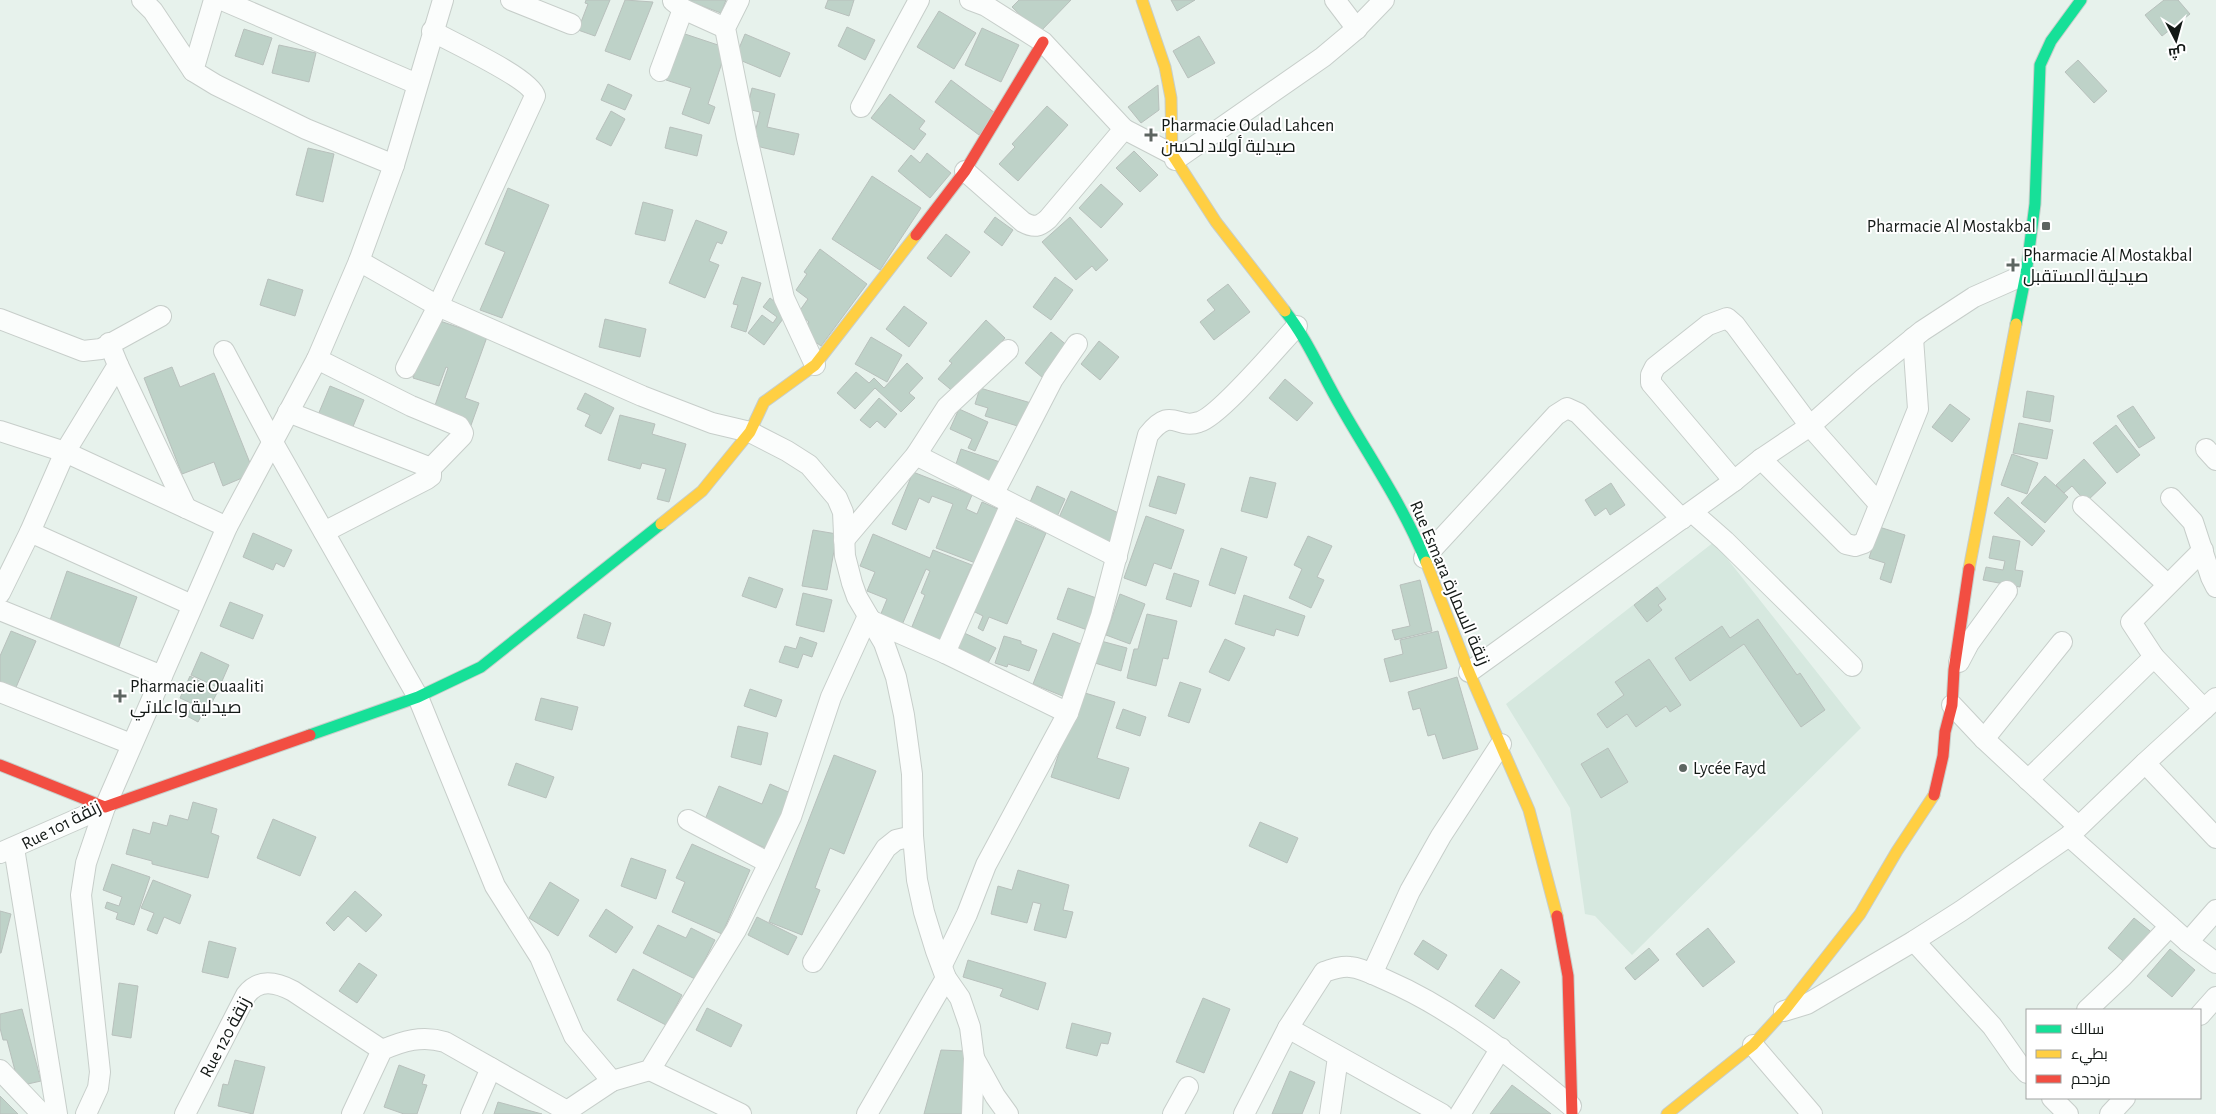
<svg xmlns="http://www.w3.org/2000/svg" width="2216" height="1114" viewBox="0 0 2216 1114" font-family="'Alegreya Sans',Cairo,sans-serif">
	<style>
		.built { fill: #d6e8df }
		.building { fill: #bed2c8; stroke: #b8c0bc }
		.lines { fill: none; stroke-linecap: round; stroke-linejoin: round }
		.street-casing { stroke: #c7ceca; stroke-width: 22 }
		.fast-casing { stroke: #c7ceca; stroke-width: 13 }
		.slow-casing { stroke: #c7ceca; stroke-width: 13 }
		.jam-casing { stroke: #c7ceca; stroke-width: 13 }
		.street { stroke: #fbfdfc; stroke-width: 20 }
		.fast { stroke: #16e098; stroke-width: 11 }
		.slow { stroke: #ffcf43; stroke-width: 11 }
		.jam { stroke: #f24e42; stroke-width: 11 }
		.poi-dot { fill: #5d6561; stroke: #fff; stroke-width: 2 }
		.labels { text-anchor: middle; stroke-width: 4; stroke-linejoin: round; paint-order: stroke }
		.poi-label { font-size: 18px; fill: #131916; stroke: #fff; text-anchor: start }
		.street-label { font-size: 18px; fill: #131916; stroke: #fff }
	</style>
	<rect width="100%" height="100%" fill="#e7f2ec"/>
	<polygon class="built" points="1714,542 1861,728 1632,955 1595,916 1585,914 1570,808 1506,704"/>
	<g class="building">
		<polygon points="586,0 610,0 595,36 578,30 588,4 585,3"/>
		<polygon points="625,0 653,2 630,60 605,51"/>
		<polygon points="686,0 726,0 721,13"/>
		<polygon points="828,0 854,0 849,16 825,8"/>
		<polygon points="1019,0 1071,0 1039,33 1012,7"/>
		<polygon points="1171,0 1195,0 1177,11"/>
		<polygon points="2164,0 2178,0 2190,14 2162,36 2145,15"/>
		<polygon points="939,11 976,33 954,69 917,47"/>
		<polygon points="847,27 875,40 865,60 838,46"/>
		<polygon points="982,28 1019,45 1001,82 965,65"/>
		<polygon points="244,29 272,38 263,65 235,56"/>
		<polygon points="682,33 727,48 708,104 715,107 709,124 682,114 691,88 666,80"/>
		<polygon points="745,34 790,53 780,77 735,58"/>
		<polygon points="1199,36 1215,63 1188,78 1173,51"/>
		<polygon points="279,45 316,53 309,82 272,73"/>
		<polygon points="2078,60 2107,91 2094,103 2065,72"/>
		<polygon points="951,80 995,113 979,135 935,102"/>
		<polygon points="608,84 632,95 625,110 601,100"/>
		<polygon points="1158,85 1159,110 1141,123 1128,107"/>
		<polygon points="752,88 775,94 767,127 799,134 794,155 752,145 760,112 747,109"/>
		<polygon points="890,94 925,121 919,129 926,134 914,150 871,118"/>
		<polygon points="1047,106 1068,125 1018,181 999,164 1015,147 1012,144"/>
		<polygon points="611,111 625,119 611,146 596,139"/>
		<polygon points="670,127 702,135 697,156 665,148"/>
		<polygon points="308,148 334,154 323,202 296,195"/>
		<polygon points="1134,151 1158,175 1140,192 1116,168"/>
		<polygon points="927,153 951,173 930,198 898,171 911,155 920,163"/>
		<polygon points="872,176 921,208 880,270 832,239"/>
		<polygon points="1101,184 1123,204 1101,228 1079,208"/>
		<polygon points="508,188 549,205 502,318 480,310 505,252 485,244"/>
		<polygon points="643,202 673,210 665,241 635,234"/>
		<polygon points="995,217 1013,230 1002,246 984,232"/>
		<polygon points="1070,217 1108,260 1096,271 1092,266 1076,280 1042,242"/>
		<polygon points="696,220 727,232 722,244 717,242 709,261 719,265 705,298 669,283"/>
		<polygon points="946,234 970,252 951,277 927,258"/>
		<polygon points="820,249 867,284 821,346 802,332 809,322 798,313 808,299 796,290 807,274 804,272"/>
		<polygon points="742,277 761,283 746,332 731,327 738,305 733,304"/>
		<polygon points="1055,277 1073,290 1051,320 1033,307"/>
		<polygon points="268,279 303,290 295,316 260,305"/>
		<polygon points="1228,284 1250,312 1214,340 1200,322 1215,310 1207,300"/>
		<polygon points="770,298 788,312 764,345 748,333 762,315 773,323 777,317 763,307"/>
		<polygon points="904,306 927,323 909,347 886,329"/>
		<polygon points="605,319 646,329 640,357 599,347"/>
		<polygon points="437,320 487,337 465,398 479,403 470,428 432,414 448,368 446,367 439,386 413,378 424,345"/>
		<polygon points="986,320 1005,338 955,393 938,379 952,363 949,361"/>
		<polygon points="1051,332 1069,347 1043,378 1025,363"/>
		<polygon points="871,337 902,355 887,382 855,364"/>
		<polygon points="1099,341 1119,357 1100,380 1081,364"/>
		<polygon points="907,363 923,378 909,393 915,398 901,412 875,388 855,409 837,393 856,372 869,383 874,378 884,388"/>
		<polygon points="172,367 180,387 214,373 254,473 223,486 214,462 182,474 144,378"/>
		<polygon points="1285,379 1313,403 1297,421 1269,398"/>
		<polygon points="330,386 364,400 352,429 318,415"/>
		<polygon points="980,388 1031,403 1024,428 985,416 988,408 975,404"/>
		<polygon points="2027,391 2054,396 2050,422 2023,417"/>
		<polygon points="585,393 614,408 601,434 585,426 590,415 577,409"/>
		<polygon points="879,398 897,414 885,428 877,421 870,428 860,420"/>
		<polygon points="1950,404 1970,419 1952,442 1932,427"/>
		<polygon points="2133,406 2155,438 2139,448 2117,416"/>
		<polygon points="959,409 988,422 975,451 968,448 972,439 950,429"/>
		<polygon points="620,415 655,424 652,434 686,444 669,502 657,499 666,469 642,463 640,469 608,460"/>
		<polygon points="2019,423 2053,430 2047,459 2013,453"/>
		<polygon points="2116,425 2140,455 2117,473 2093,443"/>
		<polygon points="961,449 1000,462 992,486 953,473"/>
		<polygon points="2012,454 2038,463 2027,494 2001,485"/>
		<polygon points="2084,459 2106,483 2086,502 2072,486 2064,493 2056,485"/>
		<polygon points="913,472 972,495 966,509 977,514 982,502 1000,510 978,564 936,548 953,504 932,496 929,503 919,498 906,530 892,524"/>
		<polygon points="1158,476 1185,484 1176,514 1149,506"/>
		<polygon points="2045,476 2068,497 2045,523 2021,503"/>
		<polygon points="1250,477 1276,483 1267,518 1241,511"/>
		<polygon points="1611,483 1625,505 1610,515 1606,508 1595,516 1585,500"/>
		<polygon points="1037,486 1065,499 1055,521 1027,509"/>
		<polygon points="1071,491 1125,516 1109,549 1056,524"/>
		<polygon points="2008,497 2045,531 2032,546 1994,513"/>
		<polygon points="1146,516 1184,530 1171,569 1154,563 1146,586 1124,578"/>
		<polygon points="1013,519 1046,533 1007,624 989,617 983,631 978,628 983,616 973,611"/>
		<polygon points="1879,527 1905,535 1891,583 1880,579 1885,563 1869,558"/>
		<polygon points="813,530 837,534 827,590 802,586"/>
		<polygon points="253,533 292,550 284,567 276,563 273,570 243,557"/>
		<polygon points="873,534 930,558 933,550 972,565 940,641 911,629 925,595 921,593 930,571 926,569 902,625 880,616 887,599 867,591 875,572 860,566"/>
		<polygon points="1308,536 1332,546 1317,577 1324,580 1311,608 1289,598 1302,569 1294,565"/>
		<polygon points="1993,536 2020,541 2015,570 2023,571 2020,587 1983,580 1986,567 2003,570 2005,561 1989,558"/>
		<polygon points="1221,548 1247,557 1235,594 1209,585"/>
		<polygon points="67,571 137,597 117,652 48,626"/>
		<polygon points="1174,573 1199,581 1191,607 1166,599"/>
		<polygon points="749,577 783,589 776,608 742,596"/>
		<polygon points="1420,580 1432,631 1395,640 1392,630 1410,626 1400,585"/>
		<polygon points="1657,587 1666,599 1658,605 1662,610 1647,622 1634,605"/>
		<polygon points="1068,588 1102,600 1090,631 1057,619"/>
		<polygon points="803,593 832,600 824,632 796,625"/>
		<polygon points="1120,594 1145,604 1130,644 1106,635"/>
		<polygon points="1244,595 1305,616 1298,636 1276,629 1274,636 1235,624"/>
		<polygon points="230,602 263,615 253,639 220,626"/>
		<polygon points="584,614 611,623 604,646 577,638"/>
		<polygon points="1147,614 1177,621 1168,659 1163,658 1156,686 1127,678 1134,649 1138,649"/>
		<polygon points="1758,619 1797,675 1800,673 1825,710 1801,727 1744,644 1690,681 1675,658 1722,626 1730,638"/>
		<polygon points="11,631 36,641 14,692 0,686 0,656"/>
		<polygon points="960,631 996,648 987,665 970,657 971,654 953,645"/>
		<polygon points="1438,631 1447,668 1390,682 1384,659 1403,654 1400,640"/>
		<polygon points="1053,633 1086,646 1065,697 1033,684"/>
		<polygon points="1004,636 1021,641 1021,644 1037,650 1029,671 1008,664 1007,667 995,663"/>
		<polygon points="800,637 817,643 812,657 803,654 798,668 779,662 785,646 796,649"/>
		<polygon points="1225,639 1245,648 1229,681 1209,672"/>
		<polygon points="1101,641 1127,648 1121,671 1095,663"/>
		<polygon points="201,652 229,665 219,688 191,675"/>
		<polygon points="1649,659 1681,705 1670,712 1666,706 1636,727 1627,714 1607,728 1597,714 1624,695 1615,682"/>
		<polygon points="190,676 218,691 209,708 206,707 198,722 187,716 193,704 180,698"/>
		<polygon points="1457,677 1478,749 1443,759 1435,734 1428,736 1420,708 1413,710 1408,692"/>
		<polygon points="1180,682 1201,689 1189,723 1168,716"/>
		<polygon points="750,689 782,700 776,717 744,706"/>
		<polygon points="1085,693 1115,702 1097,758 1129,768 1119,799 1051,777 1071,717"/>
		<polygon points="541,698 578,707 572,730 535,720"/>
		<polygon points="1123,709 1146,717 1140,736 1116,728"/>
		<polygon points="738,726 768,733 761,765 731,757"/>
		<polygon points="1608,748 1628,782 1601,798 1581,764"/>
		<polygon points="834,755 876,771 844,854 830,848 815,888 820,890 802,935 769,922"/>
		<polygon points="516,763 554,777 546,798 508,785"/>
		<polygon points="770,784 793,794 770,850 704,822 719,786 762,804"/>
		<polygon points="193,802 217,809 211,833 219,836 208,878 152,864 152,861 126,854 133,829 150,834 153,822 167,826 170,815 188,820"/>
		<polygon points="273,819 316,837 300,876 257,858"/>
		<polygon points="1260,822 1298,838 1287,863 1249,846"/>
		<polygon points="692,844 750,870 722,934 672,912 685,882 676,878"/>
		<polygon points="631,858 666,870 656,899 621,886"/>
		<polygon points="112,864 150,877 134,925 116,919 118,913 105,908 107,902 119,906 122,897 103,890"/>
		<polygon points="1018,870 1069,885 1063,910 1073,912 1066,938 1034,930 1041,904 1033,902 1027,923 991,914 998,886 1012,890"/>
		<polygon points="153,880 191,895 180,924 164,917 157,934 147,930 154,913 141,908"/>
		<polygon points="550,882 579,900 558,936 529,918"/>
		<polygon points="355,891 382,915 366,932 348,916 334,931 326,923"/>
		<polygon points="606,909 633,927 616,953 589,936"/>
		<polygon points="0,911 11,914 1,953 0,953"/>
		<polygon points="757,917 797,937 788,955 748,935"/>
		<polygon points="2134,918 2155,935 2129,966 2108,948"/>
		<polygon points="658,925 686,938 691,928 715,940 695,979 643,953"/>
		<polygon points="1708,928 1735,962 1703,987 1676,954"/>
		<polygon points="1423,940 1447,955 1438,970 1414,954"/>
		<polygon points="209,941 236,948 228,978 202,972"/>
		<polygon points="1649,948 1659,960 1635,980 1625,968"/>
		<polygon points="2170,949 2195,970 2172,997 2147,976"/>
		<polygon points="968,960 1046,983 1038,1010 1000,996 1003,989 963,977"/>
		<polygon points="359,963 377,975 357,1003 339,991"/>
		<polygon points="633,969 682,995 666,1025 617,1000"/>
		<polygon points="1501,969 1520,982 1494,1019 1475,1006"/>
		<polygon points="119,983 138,986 131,1038 112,1035"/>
		<polygon points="1203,998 1230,1009 1204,1073 1176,1062"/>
		<polygon points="707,1008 742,1025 731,1047 696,1030"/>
		<polygon points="22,1009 41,1081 19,1086 7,1040 3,1040 0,1028 0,1014"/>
		<polygon points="1072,1023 1111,1033 1108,1044 1101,1043 1097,1056 1066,1048"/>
		<polygon points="941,1050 964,1051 963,1114 924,1114"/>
		<polygon points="235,1060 265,1067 253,1114 218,1106 223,1084 228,1085"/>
		<polygon points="399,1065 425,1075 422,1084 427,1085 417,1114 404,1114 384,1107"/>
		<polygon points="1290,1071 1315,1082 1302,1114 1272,1114"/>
		<polygon points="1512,1085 1551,1114 1490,1114"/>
		<polygon points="0,1096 18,1114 0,1114"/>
		<polygon points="498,1102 542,1114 494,1114"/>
	</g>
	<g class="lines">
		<g class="street-casing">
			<g id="street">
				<polyline points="142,0 153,11 193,71 216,85 306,129 394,165"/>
				<polyline points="222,0 417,84"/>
				<polyline points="511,0 571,24"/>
				<polyline points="739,0 725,28 747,138 784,298 815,365"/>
				<polyline points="970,0 986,6 1043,42 1124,129 1172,154"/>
				<polyline points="1335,0 1357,29"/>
				<polyline points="673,1 683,9 725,28"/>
				<polyline points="193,71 214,0"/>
				<polyline points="660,71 683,9"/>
				<polyline points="861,107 919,0"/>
				<polyline points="1175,160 1323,57 1354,31 1384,0"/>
				<path d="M965,171L1023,222C1034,228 1039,227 1048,219L1124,129"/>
				<polyline points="359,261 438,306 642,396 712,423 750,432 787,451 809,465 837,498 843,512 845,556 852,583 857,597 884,643 896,677 904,715 912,774 913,836 917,880 924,912 936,951 946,978 960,998 970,1027 974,1058 972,1114"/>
				<polyline points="0,319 83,351 101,349 161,316"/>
				<polyline points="224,351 272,441 418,697 495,886 540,957 574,1036 612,1081"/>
				<polyline points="317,359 411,406 459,426 463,433 462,436 431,468 431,476 427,479 324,532"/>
				<polyline points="118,365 186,508"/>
				<path d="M406,368L438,306L535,96C531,78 451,42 432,31"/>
				<polyline points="288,412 431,468"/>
				<polyline points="0,431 65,452 227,527"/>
				<polyline points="2206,449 2216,460"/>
				<polyline points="916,455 1117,557"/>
				<polyline points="1761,459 1846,544 1855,546 1864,543 1918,409 1913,338"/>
				<polyline points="1734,481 1651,383 1651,375 1655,367 1708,325 1727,318 1735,325 1810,426 1879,504"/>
				<polyline points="994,493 1053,379 1077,344"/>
				<polyline points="2171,498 2193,522 2211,577 2216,587"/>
				<polyline points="2083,506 2167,584"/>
				<polyline points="1692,512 1725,541 1852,666"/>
				<polyline points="30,532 192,605"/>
				<polyline points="844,540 916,455 947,407 1008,350"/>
				<polyline points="2203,550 2131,622 2154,657 2204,709"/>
				<polyline points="1424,558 1556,415 1567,408 1578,413 1682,519"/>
				<polyline points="0,593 30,532 65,452 118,365 109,343"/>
				<polyline points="0,610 162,676"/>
				<polyline points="872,621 945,653 1068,713"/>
				<polyline points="945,653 1011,504"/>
				<polyline points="1959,662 1969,643 2007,591"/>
				<polyline points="1469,672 1734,481 1761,459 1810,426 1864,378 1922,331 1974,297 2026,274"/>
				<polyline points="0,692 131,744"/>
				<polyline points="1952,705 1984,739 2078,826"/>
				<polyline points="1984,739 2062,642"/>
				<polyline points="2145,763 2216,838"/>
				<polyline points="2028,780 2154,657"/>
				<polyline points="688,820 769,863"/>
				<polyline points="2069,836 2188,942 2216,963"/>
				<polyline points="14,848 57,1114"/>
				<polyline points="0,853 105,807 227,527 317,359 359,261 394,165 443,0"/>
				<polyline points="1914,941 1992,1026 2018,1063 2027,1073"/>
				<polyline points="2188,942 2216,910"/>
				<polyline points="813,962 886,848 896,840 913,836"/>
				<path d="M942,965L967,914L986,865L1068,713L1101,616L1148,435C1172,405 1176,430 1199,422C1220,416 1279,345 1297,326"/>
				<polyline points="1372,974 1410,891 1441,836 1501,744"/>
				<polyline points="2087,1010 2123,976 2170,926"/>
				<polyline points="1784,1011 1807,1004 1914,941 1961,911 2069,836 2145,763 2216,698"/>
				<polyline points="2200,1015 2216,997"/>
				<polyline points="1288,1028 1442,1114"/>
				<polyline points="1753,1045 1812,1114"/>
				<polyline points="974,1058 995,1096 1008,1114"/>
				<polyline points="0,1070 42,1114"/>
				<polyline points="650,1070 741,1114"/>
				<polyline points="2052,1098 2068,1114"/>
				<polyline points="86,1114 98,1088 100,1072 81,895 86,863 105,807"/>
				<path d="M185,1114L246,995C259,978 276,982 293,991L382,1050"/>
				<path d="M352,1114L382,1050C403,1041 422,1035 445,1042L567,1111"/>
				<polyline points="471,1114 491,1068"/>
				<polyline points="566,1114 567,1111 612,1081 650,1070 736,930 769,863 791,817 831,697 868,616"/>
				<polyline points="867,1114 946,978"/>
				<polyline points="1173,1114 1188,1087"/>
				<path d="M1244,1114L1288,1028L1324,972C1333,969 1341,966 1350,967C1362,968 1375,975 1386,980C1455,1010 1514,1058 1571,1106"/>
				<polyline points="1330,1114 1338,1057"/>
				<polyline points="1460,1114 1501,1048"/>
				<polyline points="2110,1114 2125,1098"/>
			</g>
		</g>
		<g class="fast-casing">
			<g id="fast">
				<path d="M1285,311C1308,340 1322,375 1341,407C1370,458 1404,507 1426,562"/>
				<polyline points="2016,324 2026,274 2035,204 2040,65 2051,41 2081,0"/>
				<polyline points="310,735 418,697 481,667 661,524"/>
			</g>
		</g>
		<g class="slow-casing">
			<g id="slow">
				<polyline points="1142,0 1165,67 1171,98 1172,154 1216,222 1285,311"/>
				<polyline points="661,524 702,491 750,432 764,402 815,365 916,235"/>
				<polyline points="1426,562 1469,672 1529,810 1557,916"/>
				<polyline points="1969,569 2016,324"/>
				<polyline points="1667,1114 1753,1045 1784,1011 1860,914 1897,851 1934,795"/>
			</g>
		</g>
		<g class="jam-casing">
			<g id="jam">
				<polyline points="916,235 965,171 1043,42"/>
				<polyline points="0,765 105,807 310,735"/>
				<polyline points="1934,795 1943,756 1945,732 1952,705 1954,670 1969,569"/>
				<polyline points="1557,916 1568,976 1572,1114"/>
			</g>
		</g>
		<use href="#street" class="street"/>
		<use href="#fast" class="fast"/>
		<use href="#slow" class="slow"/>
		<use href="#jam" class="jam"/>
	</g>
	<g class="poi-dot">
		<path d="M1148.5 127.5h5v5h5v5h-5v5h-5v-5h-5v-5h5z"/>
		<rect x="2041" y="221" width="10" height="10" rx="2.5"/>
		<path d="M2010.5 257.5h5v5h5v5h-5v5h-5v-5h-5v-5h5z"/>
		<path d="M117.5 688.5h5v5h5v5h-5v5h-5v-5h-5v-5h5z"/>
		<circle cx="1683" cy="768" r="5"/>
	</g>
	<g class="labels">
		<g class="poi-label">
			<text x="1161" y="131">Pharmacie Oulad Lahcen<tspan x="1161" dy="21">صيدلية أولاد لحسن</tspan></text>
			<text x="2036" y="232" text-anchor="end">Pharmacie Al Mostakbal</text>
			<text x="2023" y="261">Pharmacie Al Mostakbal<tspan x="2023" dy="21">صيدلية المستقبل</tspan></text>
			<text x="130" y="692">Pharmacie Ouaaliti<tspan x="130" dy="21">صيدلية واعلاتي</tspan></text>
			<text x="1693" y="774">Lycée Fayd</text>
		</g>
		<g class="street-label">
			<text transform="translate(1450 583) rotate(67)" y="6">Rue Esmara زنقة السمارة</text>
			<text transform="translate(61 825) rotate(-27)" y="6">Rue 101 زنقة</text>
			<text transform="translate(225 1037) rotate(-62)" y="6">Rue 120 زنقة</text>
		</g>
	</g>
	<rect x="2026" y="1009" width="175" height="90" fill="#ffffff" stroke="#a1a3a2"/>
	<rect x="2036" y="1025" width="25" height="8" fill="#16e098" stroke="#a1a3a2"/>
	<text x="2071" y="1034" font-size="15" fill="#131916">سالك</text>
	<rect x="2036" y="1050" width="25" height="8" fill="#ffcf43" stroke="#a1a3a2"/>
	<text x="2071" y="1059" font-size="15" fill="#131916">بطيء</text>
	<rect x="2036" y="1075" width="25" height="8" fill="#f24e42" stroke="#a1a3a2"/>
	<text x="2071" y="1084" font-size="15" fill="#131916">مزدحم</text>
	<g transform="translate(2176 40) rotate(174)" stroke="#ffffff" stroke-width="4" paint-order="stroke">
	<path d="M0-4L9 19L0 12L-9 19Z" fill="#131916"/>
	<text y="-8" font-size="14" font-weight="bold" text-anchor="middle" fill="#131916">ش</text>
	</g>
</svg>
